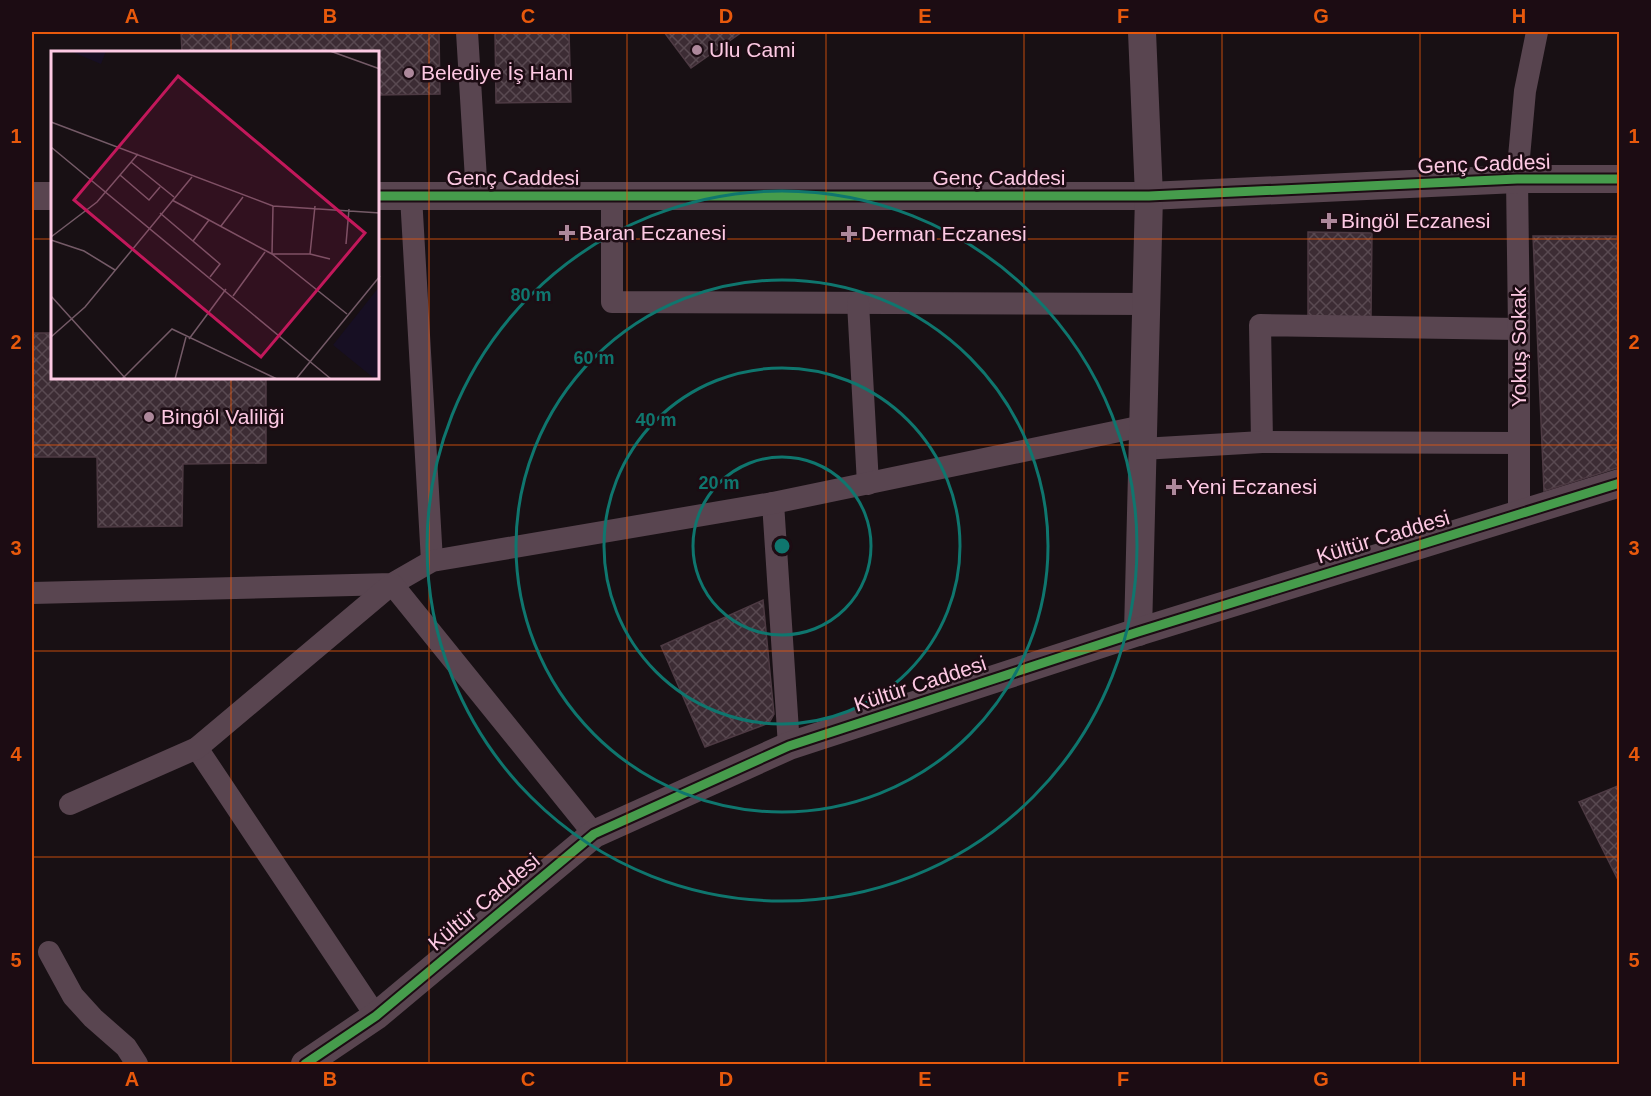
<svg xmlns="http://www.w3.org/2000/svg" width="1651" height="1096" viewBox="0 0 1651 1096" font-family="Helvetica,sans-serif">
	<style>
		.building { fill: url(#building-cross-hatch); stroke: #4d3a43; stroke-width: 1.5 }
		.lines { fill: none; stroke-linecap: round; stroke-linejoin: round }
		.minor { stroke: #594550; stroke-width: 22 }
		.tertiary { stroke: #594550; stroke-width: 28 }
		.cycleway-casing { stroke: #1c0c13; stroke-width: 13 }
		.cycleway { stroke: #469c4c; stroke-width: 9 }
		.grid { fill: none; stroke: #e8590c; stroke-width: 1.5; stroke-opacity: 0.55 }
		.ring { fill: none; stroke: #0f766e; stroke-width: 3 }
		.poi-dot { fill: #ad889b; stroke: #1c0c13; stroke-width: 2 }
		.labels { text-anchor: middle; stroke-width: 5; stroke-linejoin: round; paint-order: stroke }
		.poi-label { font-size: 21px; fill: #fdc9e3; stroke: #1c0c13; text-anchor: start }
		.street-label { font-size: 21px; fill: #fdc9e3; stroke: #1c0c13 }
		.inset-road { fill: none; stroke: #745a67; stroke-width: 1.5 }
		.view { fill: #c2185b; fill-opacity: 0.15; stroke: #c2185b; stroke-width: 3 }
		.inset-edge { fill: none; stroke: #fdc9e3; stroke-width: 3 }
		.centre { fill: #0f766e; stroke: #1c0c13; stroke-width: 3 }
		.ring-label { font-size: 18px; text-anchor: middle; font-weight: bold; fill: #0f766e; stroke: #1c0c13; stroke-width: 5; stroke-linejoin: round; paint-order: stroke }
		.neatline { fill: none; stroke: #e8590c; stroke-width: 2 }
		.grid-label { font-size: 20px; text-anchor: middle; font-weight: bold; fill: #e8590c }
	</style>
	<defs>
		<pattern id="building-cross-hatch" width="8" height="8" patternUnits="userSpaceOnUse" patternTransform="scale(1.5)"><rect width="8" height="8" fill="#3c2c34"/><path d="M0 0l8 8M0 8l8-8" fill="none" stroke="#594951"/></pattern>
	</defs>
	<rect width="100%" height="100%" fill="#181014"/>
	<g class="building">
		<polygon points="181,32 439,32 440,94 378,95 378,52 182,52"/>
		<polygon points="495,32 569,32 571,102 496,103"/>
		<polygon points="664,32 742,32 691,68"/>
		<polygon points="1308,232 1372,233 1371,317 1308,317"/>
		<polygon points="1533,236 1620,236 1620,467 1544,491"/>
		<polygon points="32,333 52,333 52,378 266,378 266,463 183,464 182,526 98,527 97,457 32,457"/>
		<polygon points="763,600 774,714 769,723 705,747 661,646"/>
		<polygon points="1620,785 1620,884 1579,802"/>
	</g>
	<g class="lines">
		<g class="minor">
			<polyline points="467,32 477,196"/>
			<polyline points="411,196 432,561"/>
			<polyline points="612,196 612,302 1146,304"/>
			<polyline points="858,303 868,484"/>
			<polyline points="1262,442 1260,325 1519,329"/>
			<polyline points="1142,449 1262,442 1519,443"/>
			<polyline points="773,503 789,746"/>
			<polyline points="1519,514 1519,329 1517,179 1525,91 1537,32"/>
			<polyline points="32,593 392,584 432,561 773,503 1143,426"/>
			<polyline points="197,748 376,1016"/>
			<polyline points="70,804 197,748 392,584 594,834"/>
			<polyline points="49,952 73,996 93,1018 126,1047 137,1064"/>
		</g>
		<g class="tertiary">
			<polyline points="32,196 52,196"/>
			<polyline points="378,196 1149,196 1517,179 1620,179"/>
			<polyline points="1138,632 1149,196 1142,32"/>
			<polyline points="305,1064 376,1016 594,834 789,746 1138,632 1620,483"/>
		</g>
		<g class="cycleway-casing">
			<g id="cycleway">
				<polyline points="378,196 1149,196 1517,179 1620,179"/>
				<polyline points="305,1064 376,1016 594,834 789,746 1138,632 1620,483"/>
			</g>
		</g>
		<use href="#cycleway" class="cycleway"/>
	</g>
	<path class="grid" d="M231,32V52M429,32V1064M627,32V1064M826,32V1064M1024,32V1064M1222,32V1064M1420,32V1064M32,239H52M378,239H1620M231,378V1064M32,445H1620M32,651H1620M32,857H1620"/>
	<g class="ring">
		<circle cx="782" cy="546" r="89"/>
		<circle cx="782" cy="546" r="178"/>
		<circle cx="782" cy="546" r="266"/>
		<circle cx="782" cy="546" r="355"/>
	</g>
	<g class="poi-dot">
		<circle cx="697" cy="50" r="6"/>
		<circle cx="409" cy="73" r="6"/>
		<path d="M1326 212h6v6h6v6h-6v6h-6v-6h-6v-6h6z"/>
		<path d="M564 224h6v6h6v6h-6v6h-6v-6h-6v-6h6z"/>
		<path d="M846 225h6v6h6v6h-6v6h-6v-6h-6v-6h6z"/>
		<circle cx="149" cy="417" r="6"/>
		<path d="M1171 478h6v6h6v6h-6v6h-6v-6h-6v-6h6z"/>
	</g>
	<g class="labels">
		<g class="poi-label">
			<text x="709" y="57">Ulu Cami</text>
			<text x="421" y="80">Belediye İş Hanı</text>
			<text x="1341" y="228">Bingöl Eczanesi</text>
			<text x="579" y="240">Baran Eczanesi</text>
			<text x="861" y="241">Derman Eczanesi</text>
			<text x="161" y="424">Bingöl Valiliği</text>
			<text x="1186" y="494">Yeni Eczanesi</text>
		</g>
		<g class="street-label">
			<text transform="translate(1484 164) rotate(-2)" y="7">Genç Caddesi</text>
			<text x="513" y="185">Genç Caddesi</text>
			<text x="999" y="185">Genç Caddesi</text>
			<text transform="translate(1519 347) rotate(-90)" y="7">Yokuş Sokak</text>
			<text transform="translate(1383 537) rotate(-17)" y="7">Kültür Caddesi</text>
			<text transform="translate(920 684) rotate(-18)" y="7">Kültür Caddesi</text>
			<text transform="translate(484 902) rotate(-40)" y="7">Kültür Caddesi</text>
		</g>
	</g>
	<g transform="translate(51 51)">
		<rect width="328" height="328" fill="#181014"/>
		<path d="M19,0H55L50,13ZM328,236V328H324L282,294Z" fill="#170f23"/>
		<path class="inset-road" d="M279,0L329,18M0,71L222,155L329,162M0,96L280,328M80,111L123,146M69,124L98,149L109,136M121,149L221,203L296,263M222,155L221,203H259L279,208M109,162L169,213L159,226M170,175L192,146M0,186L46,151L87,103M0,189L33,200L64,219M142,190L158,169M295,193L298,158M259,203L264,155M0,245L75,328M182,245L214,201M0,286L34,256L141,126M138,288L175,238M71,328L121,278L226,328M124,328L135,286M245,328L329,225"/>
		<path class="view" d="M127,25L314,182L210,306L23,149Z"/>
		<rect width="328" height="328" class="inset-edge"/>
	</g>
	<circle cx="782" cy="546" r="9" class="centre"/>
	<g class="ring-label">
		<text x="531" y="301">80 m</text>
		<text x="594" y="364">60 m</text>
		<text x="656" y="426">40 m</text>
		<text x="719" y="489">20 m</text>
	</g>
	<rect width="1651" height="1096" fill="none" stroke="#1c0c13" stroke-width="66"/>
	<rect x="33" y="33" width="1585" height="1030" class="neatline"/>
	<g class="grid-label">
		<text x="132" y="23">A</text>
		<text x="330" y="23">B</text>
		<text x="528" y="23">C</text>
		<text x="726" y="23">D</text>
		<text x="925" y="23">E</text>
		<text x="1123" y="23">F</text>
		<text x="1321" y="23">G</text>
		<text x="1519" y="23">H</text>
		<text x="16" y="143">1</text>
		<text x="1634" y="143">1</text>
		<text x="16" y="349">2</text>
		<text x="1634" y="349">2</text>
		<text x="16" y="555">3</text>
		<text x="1634" y="555">3</text>
		<text x="16" y="761">4</text>
		<text x="1634" y="761">4</text>
		<text x="16" y="967">5</text>
		<text x="1634" y="967">5</text>
		<text x="132" y="1086">A</text>
		<text x="330" y="1086">B</text>
		<text x="528" y="1086">C</text>
		<text x="726" y="1086">D</text>
		<text x="925" y="1086">E</text>
		<text x="1123" y="1086">F</text>
		<text x="1321" y="1086">G</text>
		<text x="1519" y="1086">H</text>
	</g>
</svg>
